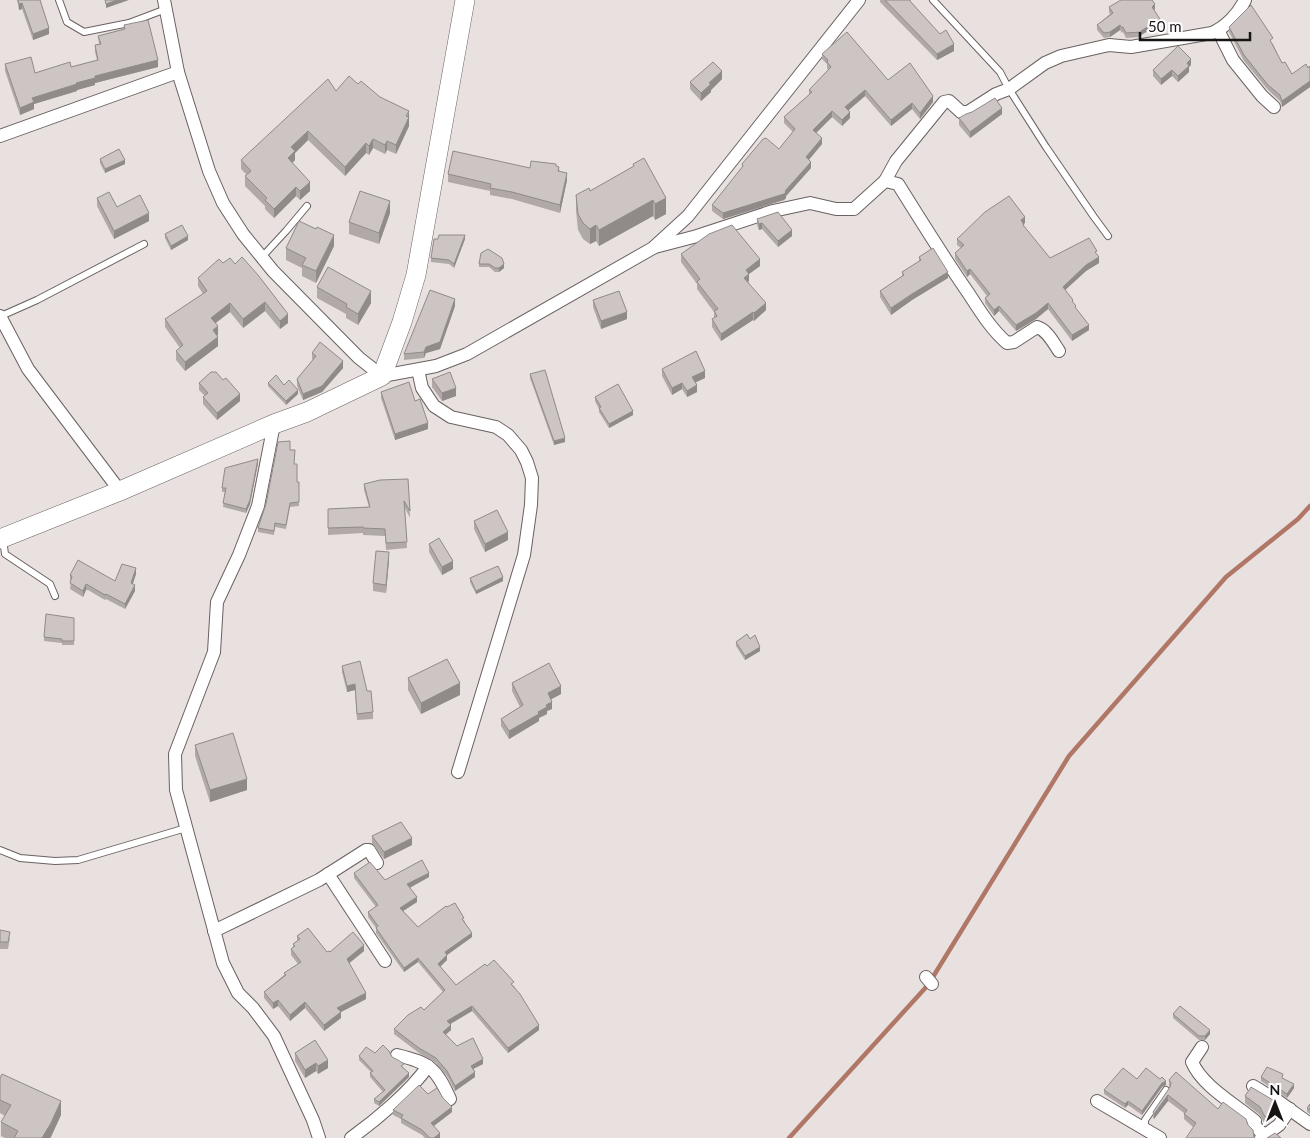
<svg xmlns="http://www.w3.org/2000/svg" width="1310" height="1138" viewBox="0 0 1310 1138" font-family="Lato,sans-serif">
	<style>
		.lines { fill: none; stroke-linecap: round; stroke-linejoin: round }
		.stream { stroke: #b07767; stroke-width: 4.5 }
		.lane-casing { stroke: #696260; stroke-width: 8 }
		.street-casing { stroke: #696260; stroke-width: 14 }
		.secondary-casing { stroke: #696260; stroke-width: 20 }
		.lane { stroke: #fff; stroke-width: 6 }
		.street { stroke: #fff; stroke-width: 12 }
		.secondary { stroke: #fff; stroke-width: 19 }
		.wall { fill: #b0a9a8 }
		.shaded-wall { fill: #908a88 }
		.building { fill: #cdc5c3; stroke: #908a88 }
	</style>
	<rect width="100%" height="100%" fill="#e9e1df"/>
	<g class="lines">
		<polyline class="stream" points="789,1138 928,985 1069,756 1226,577 1298,519 1310,506"/>
		<g class="lane-casing">
			<g id="lane">
				<polyline points="59,0 67,22 84,32 129,23 166,9"/>
				<polyline points="933,0 1000,72 1009,89 1046,147 1094,217 1108,236"/>
				<polyline points="262,257 286,231 307,206"/>
				<polyline points="1,316 37,300 144,244"/>
				<polyline points="3,539 5,554 50,584 55,596"/>
				<polyline points="0,850 20,858 55,861 78,860 186,828"/>
				<polyline points="1145,1129 1145,1120 1166,1090"/>
			</g>
		</g>
		<g class="street-casing">
			<g id="street">
				<polyline points="164,0 178,72 209,171 223,203 243,234 273,271 359,358 382,376 436,366 467,354 653,248 688,216 859,0"/>
				<polyline points="1218,30 1233,60 1262,96 1274,107"/>
				<polyline points="0,136 178,72"/>
				<path d="M885,181L896,161L944,102L949,101L961,112H968L996,94L1009,89L1045,63L1061,56L1109,45L1131,47L1212,33C1226,27 1238,14 1245,0"/>
				<path d="M655,247L697,236L773,211L810,203L836,209H854L885,181L898,184C921,221 944,258 969,294C980,311 991,329 1007,343L1014,342L1037,327C1047,330 1053,342 1059,351"/>
				<polyline points="0,316 28,369 120,491"/>
				<polyline points="418,370 422,388 434,406 451,417 496,427 508,435 521,450 527,462 532,478 531,505 524,555 458,772"/>
				<polyline points="274,424 258,506 239,555 217,602 214,652 175,754 176,790 223,963 238,993 253,1008 274,1036 313,1120 319,1138"/>
				<polyline points="328,874 385,961"/>
				<polyline points="214,931 319,880 366,850 369,850 377,863"/>
				<polyline points="926,977 932,984"/>
				<path d="M1202,1047L1192,1062C1202,1086 1235,1104 1255,1121L1254,1125L1264,1135"/>
				<path d="M397,1055C430,1063 436,1068 450,1099"/>
				<polyline points="1253,1086 1278,1101 1310,1124"/>
				<polyline points="1097,1101 1160,1138"/>
				<path d="M351,1138C376,1120 411,1091 428,1066"/>
				<polyline points="1261,1138 1279,1125 1290,1109"/>
			</g>
		</g>
		<g class="secondary-casing">
			<polyline id="secondary" points="0,539 120,491 274,424 307,412 382,376 402,322 416,275 465,0"/>
		</g>
		<use href="#lane" class="lane"/>
		<use href="#street" class="street"/>
		<use href="#secondary" class="secondary"/>
	</g>
	<g class="wall">
		<polygon points="17,0 40,0 49,34 33,40 22,9 19,10"/>
		<polygon points="880,0 910,0 911,2 954,51 937,60 880,2"/>
		<polygon points="1109,7 1155,9 1154,10 1160,24 1141,35 1141,37 1126,38 1123,32 1122,33 1120,30 1110,37 1104,38 1097,30 1097,25 1110,14 1109,12"/>
		<polygon points="124,25 158,67 95,83 95,85 77,90 77,91 34,104 34,109 20,115 5,71 5,64 35,73 71,67 97,60 95,52 95,45 99,44 98,36 124,29"/>
		<polygon points="1229,27 1273,44 1282,63 1292,74 1310,66 1310,87 1282,107 1280,101 1268,90 1244,61 1229,32"/>
		<polygon points="822,54 888,80 933,102 920,119 912,109 891,126 865,96 849,110 850,118 842,126 832,117 816,133 822,144 809,160 811,168 786,196 786,198 784,200 723,219 712,211 712,205 742,168 742,164 779,149 793,132 784,123 784,117 809,95 809,90 828,70 827,68 827,64 822,59"/>
		<polygon points="1191,65 1189,67 1189,72 1178,82 1172,76 1161,85 1153,76 1153,70"/>
		<polygon points="722,79 711,90 711,92 701,101 690,89 690,82"/>
		<polygon points="336,91 409,126 396,154 387,150 385,154 373,148 369,155 366,153 345,176 308,140 295,153 295,160 292,163 310,191 300,200 296,196 274,218 265,209 265,206 245,186 245,176 247,175 241,169 241,160"/>
		<polygon points="1002,114 970,138 959,125 959,118"/>
		<polygon points="100,159 125,164 105,173 100,163"/>
		<polygon points="633,164 666,214 655,220 653,216 599,246 596,241 590,244 583,239 578,230 576,211 576,195 590,191 633,167"/>
		<polygon points="556,166 567,180 560,213 512,199 490,195 490,191 448,182 448,174"/>
		<polygon points="97,198 149,221 114,239 97,206"/>
		<polygon points="390,213 379,244 349,234 349,222"/>
		<polygon points="757,219 792,236 778,247 762,229 759,230 757,225"/>
		<polygon points="1025,223 1023,224 1024,227 1050,258 1097,254 1099,263 1086,271 1065,290 1089,330 1072,341 1048,309 1036,319 1016,331 999,311 994,316 985,303 985,298 987,296 970,274 967,277 955,259 955,253 961,248 957,245 957,239"/>
		<polygon points="316,229 334,246 316,283 302,276 302,268 286,260 286,248"/>
		<polygon points="165,234 188,240 171,250 165,238"/>
		<polygon points="438,239 465,239 454,268 449,264 431,262 431,258"/>
		<polygon points="681,254 760,266 749,274 749,281 748,282 766,310 754,321 753,320 721,341 712,327 712,319 714,318 714,312 697,289 697,284 681,262"/>
		<polygon points="919,257 948,278 912,300 891,315 880,297 880,291 902,276 902,272 919,262"/>
		<polygon points="502,258 504,268 499,272 495,272 489,267 479,267 479,264"/>
		<polygon points="223,263 288,323 280,329 265,311 243,328 230,312 216,323 218,335 217,335 218,346 185,371 176,360 176,351 180,348 165,327 165,319 203,294 198,286 198,278"/>
		<polygon points="317,287 371,303 358,325 346,318 346,314 317,298"/>
		<polygon points="593,300 627,319 601,329 593,307"/>
		<polygon points="455,306 440,349 426,353 424,358 404,360 404,354"/>
		<polygon points="312,353 343,368 322,392 303,400 297,386 297,379 313,360 312,359"/>
		<polygon points="662,369 705,378 696,382 697,392 687,397 682,389 672,395 662,376"/>
		<polygon points="530,374 565,442 554,445 530,378"/>
		<polygon points="432,379 456,396 442,401 432,387"/>
		<polygon points="199,383 240,401 217,420 203,404 203,397 205,396 199,390"/>
		<polygon points="268,383 284,385 298,394 286,405 268,386"/>
		<polygon points="381,392 415,401 428,429 395,440 381,398"/>
		<polygon points="595,397 633,415 609,428 599,412 599,409 595,401"/>
		<polygon points="290,450 294,464 297,482 299,482 299,506 290,507 286,529 275,527 274,535 258,532 258,528"/>
		<polygon points="258,463 250,504 246,513 223,507 225,492 222,492 222,488"/>
		<polygon points="408,479 410,518 405,508 407,548 386,550 385,536 363,535 363,533 328,535 328,509 369,507 364,490 364,484"/>
		<polygon points="474,521 508,540 485,552 474,529"/>
		<polygon points="429,544 453,569 442,575 429,552"/>
		<polygon points="389,560 386,593 373,591 373,583"/>
		<polygon points="136,574 133,584 135,591 125,609 106,599 105,600 88,590 86,590 83,597 70,589 71,581 70,580 70,575 115,581"/>
		<polygon points="470,578 503,581 476,594 470,582"/>
		<polygon points="74,618 74,645 62,645 62,643 44,641 44,637"/>
		<polygon points="736,642 760,651 745,660 736,646"/>
		<polygon points="342,666 367,691 373,712 373,719 357,720 355,690 347,692 342,672"/>
		<polygon points="408,678 460,695 421,714 408,690"/>
		<polygon points="512,683 561,694 551,699 552,709 547,711 547,714 539,718 539,721 509,739 501,726 501,719 520,707 512,691"/>
		<polygon points="195,745 247,790 210,802 195,756"/>
		<polygon points="372,836 412,845 384,859 372,843"/>
		<polygon points="354,873 385,880 429,877 410,888 417,902 403,911 418,927 464,920 472,937 447,955 447,960 440,966 456,985 487,966 514,986 539,1030 508,1053 472,1011 450,1024 451,1030 446,1034 457,1046 483,1064 473,1069 475,1077 455,1091 447,1076 436,1063 419,1053 394,1034 394,1029 424,1010 443,992 418,962 404,972 376,933 376,928 368,917 368,912 376,907 354,878"/>
		<polygon points="0,930 10,938 8,949 0,949"/>
		<polygon points="297,936 327,952 364,951 349,963 366,999 341,1012 341,1018 324,1031 305,1008 290,1021 278,1006 273,1009 264,998 264,992 284,975 284,973 298,964 291,955 291,949 293,947 293,944 297,941"/>
		<polygon points="1173,1014 1210,1034 1205,1040 1199,1040 1173,1018"/>
		<polygon points="295,1053 328,1068 318,1074 316,1071 305,1078 295,1061"/>
		<polygon points="375,1053 392,1057 404,1068 409,1077 379,1106 374,1103 374,1099 383,1092 370,1077 370,1073 371,1072 359,1060 359,1056"/>
		<polygon points="1261,1077 1283,1078 1294,1088 1287,1098 1261,1081"/>
		<polygon points="0,1078 61,1115 50,1138 5,1138 1,1136 1,1122 5,1116 0,1113"/>
		<polygon points="1137,1079 1166,1085 1162,1087 1142,1115 1128,1105 1125,1108 1104,1094 1104,1090"/>
		<polygon points="1169,1080 1218,1109 1246,1119 1193,1127 1184,1119 1184,1113 1168,1101 1154,1119 1153,1118 1153,1112 1170,1087 1169,1086"/>
		<polygon points="428,1094 452,1112 434,1126 440,1138 425,1138 422,1135 401,1123 401,1119 393,1115 393,1110"/>
		<polygon points="1245,1096 1278,1111 1270,1121 1265,1125 1260,1115 1245,1103"/>
		<polygon points="1310,1104 1310,1114 1307,1112 1307,1108"/>
	</g>
	<g class="shaded-wall">
		<polygon points="117,0 129,0 106,8 106,4"/>
		<polygon points="22,3 22,9 19,10 19,4"/>
		<polygon points="1155,4 1155,9 1152,12 1152,7"/>
		<polygon points="1160,19 1160,24 1141,35 1141,31"/>
		<polygon points="1120,25 1120,30 1110,37 1110,32"/>
		<polygon points="49,28 49,34 33,40 33,34"/>
		<polygon points="954,44 954,51 937,60 937,54"/>
		<polygon points="1191,59 1191,65 1189,67 1189,72 1178,82 1178,76 1187,63"/>
		<polygon points="158,60 158,67 95,83 95,85 77,90 77,91 34,104 34,109 20,115 20,108 32,98 95,76"/>
		<polygon points="1172,70 1172,76 1161,85 1161,79"/>
		<polygon points="722,71 722,79 711,90 711,92 701,101 701,93 709,83"/>
		<polygon points="1310,81 1310,87 1282,107 1282,101"/>
		<polygon points="865,90 865,96 845,113 845,107"/>
		<polygon points="933,96 933,102 920,119 920,113"/>
		<polygon points="912,103 912,109 891,126 891,120"/>
		<polygon points="1002,108 1002,114 970,138 970,132"/>
		<polygon points="409,111 409,126 396,154 396,145"/>
		<polygon points="832,111 832,117 813,136 813,130"/>
		<polygon points="850,112 850,118 842,126 842,120"/>
		<polygon points="308,131 308,140 295,153 295,160 288,168 288,158 291,147"/>
		<polygon points="822,138 822,144 806,163 806,157"/>
		<polygon points="373,139 373,148 369,155 369,146"/>
		<polygon points="387,141 387,150 385,154 385,145"/>
		<polygon points="366,143 366,153 345,176 345,167"/>
		<polygon points="125,160 125,164 105,173 105,169"/>
		<polygon points="811,162 811,168 786,196 786,198 784,200 723,219 723,213 785,191"/>
		<polygon points="567,173 567,180 560,213 560,205"/>
		<polygon points="310,182 310,191 300,200 300,191"/>
		<polygon points="296,187 296,196 274,218 274,209"/>
		<polygon points="666,198 666,214 655,220 655,204"/>
		<polygon points="653,200 653,216 599,246 599,230"/>
		<polygon points="390,201 390,213 379,244 379,233"/>
		<polygon points="149,213 149,221 114,239 114,231"/>
		<polygon points="1025,217 1025,223 1021,226 1021,220"/>
		<polygon points="762,223 762,229 759,230 759,224"/>
		<polygon points="596,225 596,241 590,244 590,229"/>
		<polygon points="792,230 792,236 778,247 778,241"/>
		<polygon points="334,235 334,246 316,283 316,271"/>
		<polygon points="465,235 465,239 454,268 454,264"/>
		<polygon points="188,236 188,240 171,250 171,246"/>
		<polygon points="1099,257 1099,263 1086,271 1063,292 1063,287 1086,265"/>
		<polygon points="760,259 760,266 749,274 749,281 744,285 744,278 746,270"/>
		<polygon points="504,264 504,268 499,272 499,268"/>
		<polygon points="970,269 970,274 967,277 967,271"/>
		<polygon points="948,272 948,278 912,300 891,315 891,308 912,294"/>
		<polygon points="371,291 371,303 358,325 358,314"/>
		<polygon points="455,299 455,306 440,349 426,353 424,358 424,352 426,347"/>
		<polygon points="265,302 265,311 243,328 243,319"/>
		<polygon points="230,303 230,312 211,326 211,318"/>
		<polygon points="766,303 766,310 754,321 754,313"/>
		<polygon points="1048,303 1048,309 1036,319 1016,331 1016,325"/>
		<polygon points="999,306 999,311 994,316 994,310"/>
		<polygon points="627,312 627,319 601,329 601,321"/>
		<polygon points="753,312 753,320 721,341 721,334"/>
		<polygon points="288,314 288,323 280,329 280,321"/>
		<polygon points="1089,325 1089,330 1072,341 1072,335"/>
		<polygon points="218,326 218,335 213,339 213,330"/>
		<polygon points="218,337 218,346 185,371 185,362"/>
		<polygon points="343,361 343,368 322,392 303,400 303,394"/>
		<polygon points="705,371 705,378 692,384 692,377"/>
		<polygon points="682,383 682,389 672,395 672,388"/>
		<polygon points="697,385 697,392 687,397 687,391"/>
		<polygon points="456,388 456,396 442,401 442,393"/>
		<polygon points="298,390 298,394 286,405 286,401"/>
		<polygon points="240,394 240,401 217,420 217,413"/>
		<polygon points="633,411 633,415 609,428 609,424"/>
		<polygon points="428,423 428,429 395,440 395,434"/>
		<polygon points="565,438 565,442 554,445 554,441"/>
		<polygon points="258,459 258,463 250,504 246,513 246,509"/>
		<polygon points="508,532 508,540 485,552 485,544"/>
		<polygon points="389,552 389,560 386,593 386,585"/>
		<polygon points="453,561 453,569 442,575 442,567"/>
		<polygon points="136,568 136,574 131,588 131,583"/>
		<polygon points="503,577 503,581 476,594 476,591"/>
		<polygon points="86,584 86,590 83,597 83,591"/>
		<polygon points="135,585 135,591 125,609 125,604"/>
		<polygon points="760,647 760,651 745,660 745,656"/>
		<polygon points="460,683 460,695 421,714 421,703"/>
		<polygon points="355,684 355,690 347,692 347,686"/>
		<polygon points="561,686 561,694 548,701 548,693"/>
		<polygon points="552,702 552,709 547,711 547,714 539,718 539,721 509,739 509,731 538,712 546,705"/>
		<polygon points="247,779 247,790 210,802 210,790"/>
		<polygon points="412,838 412,845 384,859 384,852"/>
		<polygon points="429,873 429,877 407,889 407,884"/>
		<polygon points="417,897 417,902 400,913 400,908"/>
		<polygon points="472,933 472,937 447,955 447,960 438,969 438,964 445,952"/>
		<polygon points="364,945 364,951 347,965 347,959"/>
		<polygon points="418,958 418,962 404,972 404,968"/>
		<polygon points="366,993 366,999 341,1012 341,1018 324,1031 324,1025 337,1008"/>
		<polygon points="278,1000 278,1006 273,1009 273,1003"/>
		<polygon points="305,1002 305,1008 290,1021 290,1015"/>
		<polygon points="472,1006 472,1011 447,1026 447,1021"/>
		<polygon points="451,1025 451,1030 443,1037 443,1032"/>
		<polygon points="539,1025 539,1030 508,1053 508,1048"/>
		<polygon points="1210,1030 1210,1034 1205,1040 1205,1036"/>
		<polygon points="483,1059 483,1064 471,1070 471,1066"/>
		<polygon points="328,1060 328,1068 318,1074 318,1066"/>
		<polygon points="316,1063 316,1071 305,1078 305,1070"/>
		<polygon points="475,1072 475,1077 455,1091 455,1086"/>
		<polygon points="409,1073 409,1077 379,1106 379,1102"/>
		<polygon points="1166,1081 1166,1085 1162,1087 1142,1115 1142,1111 1162,1083"/>
		<polygon points="1294,1084 1294,1088 1287,1098 1287,1094"/>
		<polygon points="1168,1095 1168,1101 1154,1119 1154,1114"/>
		<polygon points="61,1101 61,1115 51,1137 50,1138 42,1138"/>
		<polygon points="1128,1101 1128,1105 1125,1108 1125,1104"/>
		<polygon points="1278,1103 1278,1111 1270,1121 1265,1125 1265,1117"/>
		<polygon points="452,1107 452,1112 431,1128 431,1123"/>
		<polygon points="440,1133 440,1138 434,1138"/>
	</g>
	<g class="building">
		<polygon points="18,0 40,0 49,28 33,34 22,3 19,4"/>
		<polygon points="105,0 117,0 106,4"/>
		<polygon points="885,0 910,0 910,1 940,34 946,30 954,44 937,54"/>
		<polygon points="1121,0 1152,0 1155,4 1152,7 1160,19 1141,31 1141,32 1126,33 1123,27 1122,28 1120,25 1110,32 1104,33 1097,25 1113,13 1109,7"/>
		<polygon points="1251,5 1273,38 1270,40 1282,63 1285,62 1292,74 1306,64 1308,68 1310,66 1310,81 1282,101 1280,95 1268,85 1244,55 1229,27"/>
		<polygon points="148,20 158,60 95,76 95,78 76,83 77,84 32,98 34,102 20,108 5,64 31,57 35,73 70,62 71,67 98,60 95,45 101,44 98,36 125,29 124,25"/>
		<polygon points="847,32 888,80 910,63 933,96 920,113 912,103 891,120 865,90 845,107 850,112 842,120 832,111 813,130 822,138 806,157 811,162 785,191 786,192 784,194 723,213 712,205 743,166 742,164 763,139 766,138 779,149 795,129 784,117 812,92 809,90 831,67 827,62 828,60 822,54"/>
		<polygon points="1178,46 1191,59 1187,63 1189,66 1178,76 1172,70 1161,79 1153,70"/>
		<polygon points="713,62 722,71 709,83 711,84 701,93 690,82"/>
		<polygon points="349,76 358,84 361,81 380,97 409,111 406,116 409,117 396,145 387,141 385,145 373,139 369,146 366,143 345,167 308,131 291,147 295,151 288,158 310,182 300,191 296,187 274,209 265,200 267,198 245,176 251,171 241,160 328,79 336,91"/>
		<polygon points="995,98 1002,108 970,132 959,118 966,114 972,112"/>
		<polygon points="119,149 125,160 105,169 100,159"/>
		<polygon points="453,151 530,168 531,161 556,164 556,166 559,167 558,171 567,173 560,205 512,192 490,188 491,184 448,174"/>
		<polygon points="644,158 666,198 655,204 653,200 599,230 596,225 590,229 583,223 578,214 576,195 589,188 590,191 634,166 633,164"/>
		<polygon points="360,191 390,201 379,233 349,222"/>
		<polygon points="109,192 117,207 140,195 149,213 114,231 97,198"/>
		<polygon points="1009,196 1025,217 1021,220 1024,225 1023,225 1050,258 1089,238 1097,251 1095,252 1099,257 1086,265 1063,287 1073,300 1072,301 1076,306 1075,307 1089,325 1072,335 1048,303 1036,313 1016,325 999,306 994,310 985,298 990,294 970,269 967,271 955,253 964,245 957,239 985,212"/>
		<polygon points="778,212 792,230 778,241 762,223 759,224 757,219"/>
		<polygon points="299,221 316,229 317,227 334,235 316,271 302,265 306,258 286,248"/>
		<polygon points="182,225 188,236 171,246 165,234"/>
		<polygon points="732,225 760,259 746,270 749,274 744,278 766,303 754,313 753,312 721,334 712,319 717,316 714,311 718,309 697,282 700,279 681,254 709,234"/>
		<polygon points="439,235 465,235 454,264 449,260 431,258 434,239 438,239"/>
		<polygon points="933,248 948,272 912,294 891,308 880,291 904,275 902,272 921,260 919,257"/>
		<polygon points="488,249 502,258 504,264 499,268 495,268 489,264 479,264 481,253"/>
		<polygon points="242,257 258,275 288,314 280,321 265,302 243,319 230,303 211,318 218,326 213,330 218,337 185,362 176,351 183,345 165,319 207,291 198,278 219,259 223,263 230,258 235,264"/>
		<polygon points="328,267 371,291 358,314 346,307 347,304 317,287"/>
		<polygon points="430,290 455,299 440,342 426,347 424,352 404,354"/>
		<polygon points="619,291 627,312 601,321 593,300"/>
		<polygon points="320,342 343,361 322,386 303,394 297,379 316,356 312,353"/>
		<polygon points="696,351 705,371 692,377 697,385 687,391 682,383 672,388 662,369"/>
		<polygon points="545,370 565,438 554,441 530,374"/>
		<polygon points="211,372 216,372 223,380 226,378 240,394 217,413 203,397 208,393 199,383"/>
		<polygon points="450,372 456,388 442,393 432,379"/>
		<polygon points="276,375 284,385 289,380 298,390 286,401 268,383"/>
		<polygon points="409,382 415,401 420,399 428,423 395,434 381,392"/>
		<polygon points="618,384 633,411 609,424 599,408 601,407 595,397"/>
		<polygon points="290,441 290,450 295,450 294,464 297,464 297,482 299,482 299,502 290,503 286,525 275,523 274,531 258,528 266,504 278,442"/>
		<polygon points="258,459 250,500 246,509 223,503 226,488 222,488 225,468"/>
		<polygon points="408,479 410,511 404,501 407,542 386,543 385,529 363,528 363,527 328,528 328,509 370,507 364,484 380,480"/>
		<polygon points="497,510 508,532 485,544 474,521"/>
		<polygon points="439,538 453,561 442,567 429,544"/>
		<polygon points="376,551 389,552 386,585 373,583"/>
		<polygon points="78,560 115,581 122,564 136,568 131,583 135,585 125,604 106,594 105,595 88,585 86,584 83,591 70,583 72,576 70,575"/>
		<polygon points="498,566 503,577 476,591 470,578"/>
		<polygon points="46,614 74,618 74,641 62,641 62,639 44,637"/>
		<polygon points="747,634 750,639 755,635 760,647 745,656 736,642"/>
		<polygon points="447,659 460,683 421,703 408,678"/>
		<polygon points="360,661 367,691 371,691 373,712 357,714 355,684 347,686 342,666"/>
		<polygon points="549,663 561,686 548,693 552,702 546,705 547,707 538,712 539,714 509,731 501,719 523,705 512,683"/>
		<polygon points="233,733 247,779 210,790 195,745"/>
		<polygon points="401,822 412,838 384,852 372,836"/>
		<polygon points="422,860 429,873 407,884 417,897 400,908 418,927 446,906 447,907 455,903 464,918 462,919 472,933 445,952 447,955 438,964 456,985 485,964 487,966 494,960 514,982 511,984 520,994 539,1025 508,1048 472,1006 447,1021 451,1025 443,1032 457,1046 473,1038 483,1059 471,1066 475,1072 455,1086 447,1071 436,1058 419,1048 394,1029 408,1015 421,1007 424,1010 445,990 418,958 404,968 376,928 378,926 368,912 378,905 354,873 370,862 385,880"/>
		<polygon points="308,928 327,952 329,951 330,952 353,932 364,945 347,959 366,993 337,1008 341,1012 324,1025 305,1002 290,1015 278,1000 273,1003 264,992 286,975 284,973 301,962 291,949 295,946 293,944 300,939 297,936"/>
		<polygon points="0,930 10,932 8,942 0,942"/>
		<polygon points="1180,1006 1210,1030 1205,1036 1199,1036 1173,1014"/>
		<polygon points="315,1040 328,1060 318,1066 316,1063 305,1070 295,1053"/>
		<polygon points="383,1045 389,1051 392,1057 398,1060 404,1064 401,1066 409,1073 379,1102 374,1099 385,1090 370,1073 373,1071 359,1056 366,1047 375,1053"/>
		<polygon points="1267,1067 1283,1074 1282,1078 1294,1084 1287,1094 1261,1077"/>
		<polygon points="1123,1068 1137,1079 1146,1068 1160,1079 1162,1077 1166,1081 1162,1083 1142,1111 1128,1101 1125,1104 1104,1090"/>
		<polygon points="1176,1072 1218,1109 1223,1102 1246,1119 1248,1125 1253,1130 1254,1137 1255,1138 1186,1138 1196,1123 1184,1114 1187,1110 1168,1095 1154,1114 1153,1112 1170,1087 1171,1083 1169,1080"/>
		<polygon points="2,1074 61,1101 51,1123 42,1138 14,1138 18,1131 1,1122 11,1105 0,1100 0,1078"/>
		<polygon points="419,1085 428,1094 437,1088 443,1098 452,1107 431,1123 440,1133 434,1138 430,1138 422,1130 401,1118 403,1115 393,1110"/>
		<polygon points="1251,1087 1278,1103 1270,1114 1265,1117 1260,1107 1245,1096"/>
		<polygon points="1310,1104 1310,1110 1307,1108"/>
		<polygon points="1275,1133 1281,1138 1267,1138"/>
	</g>
	<g transform="translate(1275 1103)" stroke="#ffffff" stroke-width="4" paint-order="stroke">
	<path d="M0-4L9 19L0 12L-9 19Z" fill="#171514"/>
	<text y="-8" font-size="14" font-weight="bold" text-anchor="middle" fill="#171514">N</text>
	</g>
	<path d="M1140 32v8h110v-8" fill="none" stroke="#171514" stroke-width="2.5"/>
	<text x="1148" y="32" font-size="15" fill="#171514" stroke="#ffffff" stroke-width="4" paint-order="stroke">50 m</text>
</svg>
